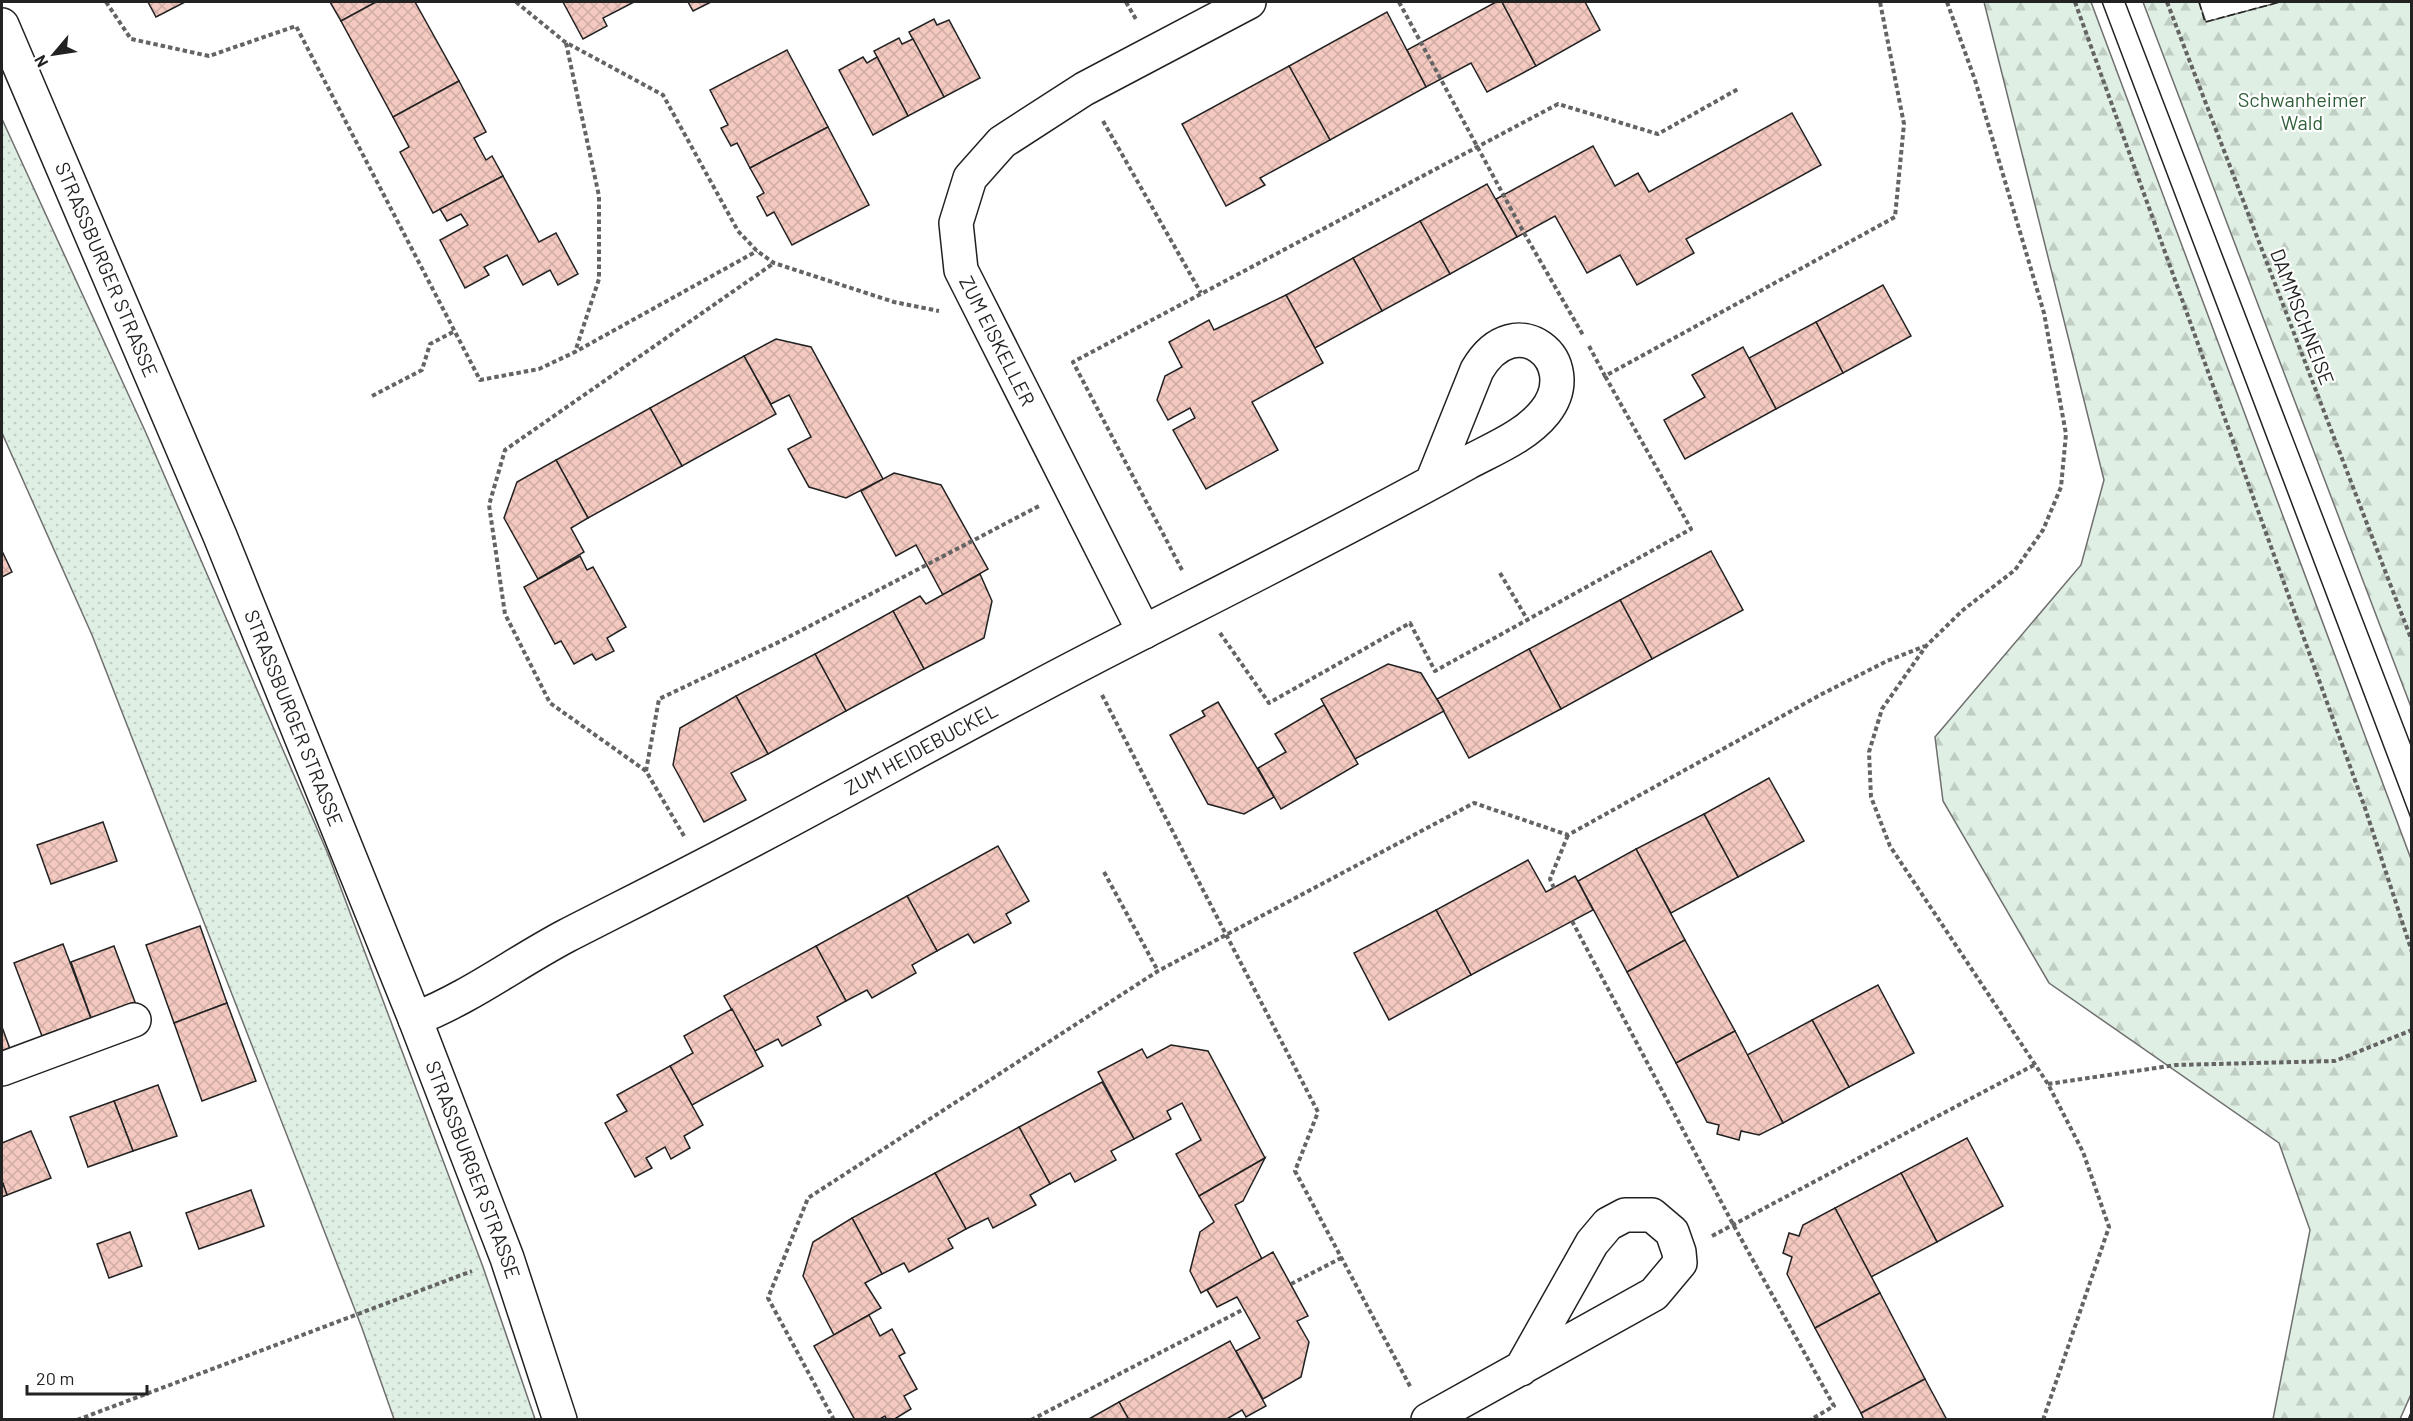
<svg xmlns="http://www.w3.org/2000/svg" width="2413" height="1421" viewBox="0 0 2413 1421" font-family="Barlow,sans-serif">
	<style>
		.grass { fill: url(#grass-dots); stroke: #6f6f6f; stroke-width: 1.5 }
		.forest { fill: url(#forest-firs); stroke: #6f6f6f; stroke-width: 1.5 }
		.building { fill: url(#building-cross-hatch); stroke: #222; stroke-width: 1.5 }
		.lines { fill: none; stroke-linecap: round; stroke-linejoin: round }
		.minor-casing { stroke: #222; stroke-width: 36 }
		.path { stroke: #646464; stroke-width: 4; stroke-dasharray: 4.5 3; stroke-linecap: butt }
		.minor { stroke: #fff; stroke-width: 33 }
		.tram { stroke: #222; stroke-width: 1.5 }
		.fence { stroke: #222; stroke-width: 1.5; stroke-dasharray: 8 3; stroke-linecap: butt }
		.labels { text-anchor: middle; stroke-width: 4.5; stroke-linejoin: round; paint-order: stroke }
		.park-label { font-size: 20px; fill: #2f5e38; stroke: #fff }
		.street-label { font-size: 20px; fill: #222; stroke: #fff }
	</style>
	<defs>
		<pattern id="grass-dots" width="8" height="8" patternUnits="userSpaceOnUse" patternTransform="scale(1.5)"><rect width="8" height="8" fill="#e0efe3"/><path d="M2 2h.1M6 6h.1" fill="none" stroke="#c0cdc2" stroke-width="1.8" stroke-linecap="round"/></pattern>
		<pattern id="forest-firs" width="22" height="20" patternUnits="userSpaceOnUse" patternTransform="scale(1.5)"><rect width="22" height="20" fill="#e0efe3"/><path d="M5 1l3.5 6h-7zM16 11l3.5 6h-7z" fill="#c0cdc2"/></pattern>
		<pattern id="building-cross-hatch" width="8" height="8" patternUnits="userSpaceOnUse" patternTransform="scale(1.5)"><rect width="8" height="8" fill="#f3c9c0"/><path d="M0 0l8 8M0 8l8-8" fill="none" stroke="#d0aca5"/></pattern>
	</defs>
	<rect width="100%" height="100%" fill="#fff"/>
	<polygon class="grass" points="2,119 146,433 328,854 483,1267 535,1419 394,1419 362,1328 92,635 2,433"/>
	<g class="forest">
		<polygon points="1984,2 2091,2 2411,859 2412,1392 2400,1419 2273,1419 2310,1230 2279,1143 2049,983 1943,801 1935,737 2081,565 2104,480"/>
		<polygon points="2143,2 2199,2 2206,22 2280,2 2411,2 2411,707"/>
	</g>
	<g class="building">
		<polygon points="148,2 185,2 156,17"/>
		<polygon points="330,2 376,2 341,21"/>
		<polygon points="376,2 415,2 459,81 393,117 341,21"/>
		<polygon points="563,2 634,2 603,18 607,26 583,39"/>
		<polygon points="688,2 711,2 693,11"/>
		<polygon points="1496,2 1502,2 1536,66 1487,92 1471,63 1426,87 1407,50"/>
		<polygon points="1502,2 1585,2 1600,30 1536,66"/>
		<polygon points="1387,12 1426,87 1330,140 1289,66"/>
		<polygon points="934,19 937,25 949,20 980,78 944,97 909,32"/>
		<polygon points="899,38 902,44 913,39 944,97 908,116 874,51"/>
		<polygon points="787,50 828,127 750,168 737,143 731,146 721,128 728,125 710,90"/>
		<polygon points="863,57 867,63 877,57 908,116 873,135 839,70"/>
		<polygon points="1289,66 1330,140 1260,178 1265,185 1226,206 1182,124"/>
		<polygon points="459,81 486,132 474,138 486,160 492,156 503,176 433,213 400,152 409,147 393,117"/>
		<polygon points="1792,113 1821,165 1686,239 1694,253 1637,285 1620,255 1587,273 1555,216 1517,237 1496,199 1593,146 1615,186 1638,173 1649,192"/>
		<polygon points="828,127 869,205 792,245 774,212 767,216 757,197 764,193 750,168"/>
		<polygon points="503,176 539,242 556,233 578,274 558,285 550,270 523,285 507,255 484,267 489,275 465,288 440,240 468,225 461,214 447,221 440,209"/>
		<polygon points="1487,184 1517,237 1450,274 1420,221"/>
		<polygon points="1420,221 1450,274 1382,311 1353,258"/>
		<polygon points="1353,258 1382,311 1315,348 1286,295"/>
		<polygon points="1883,285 1911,336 1843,373 1816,322"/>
		<polygon points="1286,295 1323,363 1252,402 1278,450 1206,489 1173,430 1195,418 1190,408 1168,420 1157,400 1165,376 1182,367 1169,342 1209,320 1214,330"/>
		<polygon points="1816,322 1843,373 1776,409 1749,358"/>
		<polygon points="776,339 811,347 883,479 846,498 809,487 788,449 811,437 789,395 771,404 744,356"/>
		<polygon points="1743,347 1776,409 1685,459 1664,420 1705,397 1692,375"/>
		<polygon points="744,356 776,414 682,466 650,408"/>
		<polygon points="650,408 682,466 588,518 556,460"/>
		<polygon points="556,460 588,518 571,528 584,552 538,579 504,518 517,482"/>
		<polygon points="894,473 941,485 988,569 943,595 916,545 896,556 861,491"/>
		<polygon points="2,551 12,572 2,577"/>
		<polygon points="1711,551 1743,610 1652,659 1620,600"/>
		<polygon points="580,556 587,570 593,567 626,627 607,638 614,651 596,660 592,654 574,664 561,641 555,644 524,587"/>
		<polygon points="980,574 992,601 984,638 924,669 893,611 920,596 926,604"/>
		<polygon points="1620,600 1652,659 1561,709 1529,649"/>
		<polygon points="893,611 924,669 846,711 815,654"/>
		<polygon points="1529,649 1561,709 1469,758 1437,699"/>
		<polygon points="815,654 846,711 768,754 736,696"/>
		<polygon points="1388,664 1421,673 1444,711 1355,759 1321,699"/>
		<polygon points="736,696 768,754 731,773 746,800 704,822 673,765 680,728"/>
		<polygon points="1218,702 1274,797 1244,814 1208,804 1170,735 1205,716 1202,711"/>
		<polygon points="1324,705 1358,764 1281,809 1258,768 1286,752 1275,734"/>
		<polygon points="1769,778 1804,841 1738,877 1704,814"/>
		<polygon points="1704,814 1738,877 1671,913 1636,849"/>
		<polygon points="103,822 117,861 51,884 37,845"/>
		<polygon points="998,846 1029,901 1006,914 1011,923 974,943 968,934 937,951 907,896"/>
		<polygon points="1636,849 1685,940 1627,972 1578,881"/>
		<polygon points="1528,860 1546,892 1575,876 1593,910 1471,975 1436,910"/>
		<polygon points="907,896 937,951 912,965 916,973 872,998 867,990 846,1001 816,946"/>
		<polygon points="1436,910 1471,975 1389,1020 1354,953"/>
		<polygon points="200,926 227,1003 174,1023 146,945"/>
		<polygon points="1685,940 1735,1031 1676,1063 1627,972"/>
		<polygon points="63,944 91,1018 42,1036 14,963"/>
		<polygon points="114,946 135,1002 91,1018 71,962"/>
		<polygon points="816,946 846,1001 817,1017 821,1025 782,1046 778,1039 755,1051 724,996"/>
		<polygon points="1878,985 1914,1053 1849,1087 1812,1020"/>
		<polygon points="227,1003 256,1081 202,1101 174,1023"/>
		<polygon points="732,1009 763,1066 692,1105 670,1066 693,1053 684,1036"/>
		<polygon points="1812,1020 1849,1087 1783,1123 1747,1055"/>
		<polygon points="2,1027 10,1049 2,1053"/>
		<polygon points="1735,1031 1783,1123 1759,1135 1741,1131 1739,1140 1717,1134 1719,1125 1707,1122 1676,1063"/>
		<polygon points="1171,1045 1208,1051 1265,1158 1199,1196 1176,1154 1201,1140 1182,1103 1167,1111 1171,1119 1134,1139 1098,1072 1142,1049 1147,1058"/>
		<polygon points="670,1066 703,1125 684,1136 690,1148 671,1159 665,1147 646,1158 652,1168 635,1177 605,1123 627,1111 617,1095"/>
		<polygon points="1102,1082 1134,1139 1111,1151 1116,1160 1075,1182 1070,1173 1050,1184 1019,1127"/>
		<polygon points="158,1085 177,1136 133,1151 114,1101"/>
		<polygon points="114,1101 133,1151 88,1167 70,1117"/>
		<polygon points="1019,1127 1050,1184 1030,1195 1036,1205 993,1228 988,1218 966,1229 935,1173"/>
		<polygon points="31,1131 51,1178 7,1195 2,1181 2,1143"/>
		<polygon points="1967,1138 2003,1206 1937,1242 1901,1173"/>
		<polygon points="1265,1158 1243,1201 1235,1205 1262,1259 1201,1293 1190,1271 1200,1232 1214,1222 1199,1196"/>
		<polygon points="935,1173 966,1229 948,1239 953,1248 909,1272 904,1263 882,1274 852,1218"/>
		<polygon points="1901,1173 1937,1242 1871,1277 1835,1208"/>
		<polygon points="2,1181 7,1195 2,1197"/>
		<polygon points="251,1190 264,1226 199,1249 186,1213"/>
		<polygon points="1835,1208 1880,1293 1815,1328 1787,1274 1792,1257 1783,1253 1789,1233 1799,1236 1803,1225"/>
		<polygon points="852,1218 882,1274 865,1283 881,1308 834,1335 803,1276 813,1242"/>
		<polygon points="130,1232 142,1266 109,1278 97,1244"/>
		<polygon points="1273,1252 1308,1316 1297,1321 1309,1342 1301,1377 1263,1399 1236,1351 1260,1338 1237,1297 1217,1307 1207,1290"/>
		<polygon points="1880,1293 1925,1379 1861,1413 1815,1328"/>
		<polygon points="869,1315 880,1336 892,1329 905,1353 899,1356 917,1389 904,1396 911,1409 893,1420 887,1420 885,1416 878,1420 855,1420 814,1346"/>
		<polygon points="1230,1341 1266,1406 1246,1417 1242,1410 1225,1420 1129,1420 1119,1402"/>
		<polygon points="1925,1379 1947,1420 1864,1420 1861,1413"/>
		<polygon points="1119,1402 1129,1420 1087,1420"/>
	</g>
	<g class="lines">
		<g class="minor-casing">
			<g id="minor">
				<path id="s1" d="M2,25L220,536L415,1019L507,1258L560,1420"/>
				<polyline points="1144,632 961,270 956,223 970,178 1002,142 1084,89 1249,2"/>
				<path id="s2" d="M415,1019C469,998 515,963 566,936C652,892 738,849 822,803C911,755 1000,706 1089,660C1215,595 1343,532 1467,463C1493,449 1526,436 1545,412C1585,361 1515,304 1477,370L1432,482"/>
				<polyline points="2,1069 134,1020"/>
				<polyline points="1428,1420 1654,1294 1680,1263 1679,1252 1672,1232 1652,1215 1625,1215 1608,1224 1592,1243 1521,1369"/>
			</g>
		</g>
		<g class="path">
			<polyline points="106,2 131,39 209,56 296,26 480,380 539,369 575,352 757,251"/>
			<polyline points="516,2 565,42 663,95 738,231 757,251 774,263 894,302 939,311"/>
			<polyline points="1126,2 1137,21"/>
			<polyline points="1399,2 1524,233 1583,335"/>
			<polyline points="1947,2 1975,80 2044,313 2066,434 2061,487 2043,530 2015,570 1963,610 1926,646 1882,709 1869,752 1871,797 1890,846 2048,1084 2083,1152 2109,1227 2043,1420"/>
			<polyline points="2075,2 2365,808 2412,952"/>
			<polyline points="2167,2 2412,641"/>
			<polyline points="566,43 599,196 599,279 575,352"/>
			<polyline points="1103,121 1201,293"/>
			<polyline points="1589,346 1605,376 1895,217 1904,124 1880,2"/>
			<polyline points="372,396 422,370 430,344 455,331"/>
			<polyline points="1182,570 1073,362 1558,104 1658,134 1738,89"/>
			<polyline points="1500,573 1527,619"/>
			<polyline points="1220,633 1269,703 1410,623 1435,671 1691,529 1605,376"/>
			<polyline points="1102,695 1318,1112 1295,1171 1411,1388"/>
			<polyline points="646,771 550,703 505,614 489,505 505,450 774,263"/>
			<polyline points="684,836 646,771 659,699 781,641 1039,506"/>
			<polyline points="1104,872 1158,971"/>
			<polyline points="1554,888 1550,879 1568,835"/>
			<polyline points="1572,921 1734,1226 1834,1406 1810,1420"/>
			<polyline points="2048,1084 2176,1065 2335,1061 2412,1030"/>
			<polyline points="1712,1236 2036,1064"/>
			<polyline points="1291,1284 1343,1257"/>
			<polyline points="77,1420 472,1271"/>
			<polyline points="834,1420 768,1298 808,1198 1158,971 1474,803 1568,835 1820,695 1887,661 1925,646"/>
			<polyline points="1031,1420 1244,1309"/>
		</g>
		<use href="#minor" class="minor"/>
		<g class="tram">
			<polyline points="2102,2 2412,821"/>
			<polyline points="2125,2 2412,748"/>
			<polyline points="2408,1420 2412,1410"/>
		</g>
		<polyline class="fence" points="2199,2 2205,22 2280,2"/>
	</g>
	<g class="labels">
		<g class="park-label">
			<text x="2302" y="107">Schwanheimer<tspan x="2302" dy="23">Wald</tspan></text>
		</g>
		<g class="street-label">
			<text dy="7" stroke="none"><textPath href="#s1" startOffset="266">STRASSBURGER STRASSE</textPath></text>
			<text transform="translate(2302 317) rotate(69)" y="7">DAMMSCHNEISE</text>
			<text transform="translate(997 341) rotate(63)" y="7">ZUM EISKELLER</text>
			<text dy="7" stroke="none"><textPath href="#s1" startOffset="752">STRASSBURGER STRASSE</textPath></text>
			<text dy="7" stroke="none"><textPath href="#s2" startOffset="574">ZUM HEIDEBUCKEL</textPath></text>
			<text dy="7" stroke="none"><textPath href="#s1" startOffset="1238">STRASSBURGER STRASSE</textPath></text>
		</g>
	</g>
	<rect width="2413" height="1421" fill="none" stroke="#222222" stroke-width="6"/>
	<g transform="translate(54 54) rotate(241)" stroke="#ffffff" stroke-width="4.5" paint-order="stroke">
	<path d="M0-4.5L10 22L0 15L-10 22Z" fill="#222222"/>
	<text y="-9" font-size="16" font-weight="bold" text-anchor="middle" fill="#222222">N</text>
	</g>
	<path d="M27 1385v9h120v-9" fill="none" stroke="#222222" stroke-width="3"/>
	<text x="36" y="1385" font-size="18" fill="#222222" stroke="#ffffff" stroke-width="4.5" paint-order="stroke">20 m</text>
</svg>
